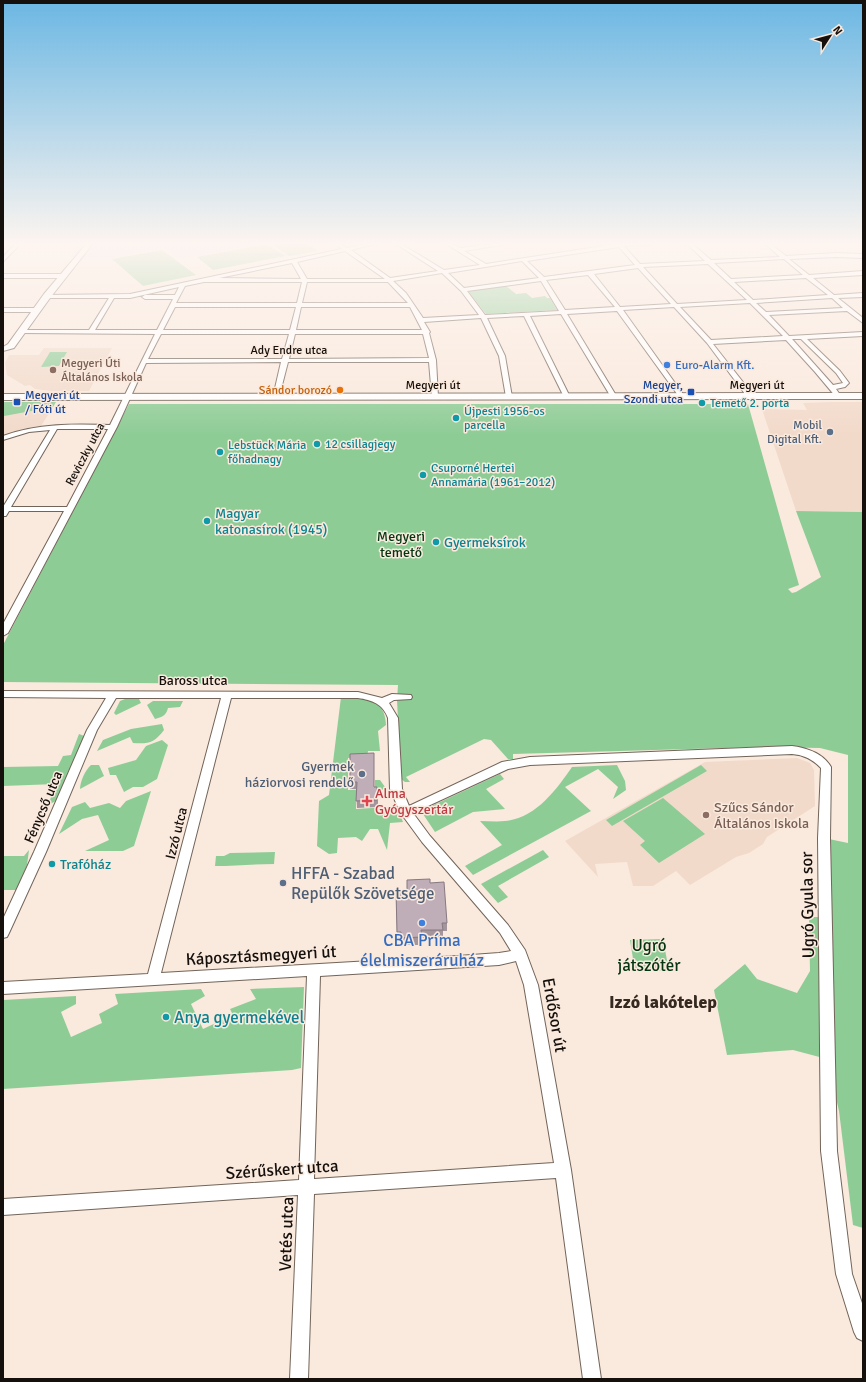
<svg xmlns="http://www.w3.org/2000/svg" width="866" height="1382" viewBox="0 0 866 1382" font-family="Signika,sans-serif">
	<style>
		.built { fill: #f2daca }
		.industrial { fill: #e6dff4 }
		.green { fill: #8ecc96 }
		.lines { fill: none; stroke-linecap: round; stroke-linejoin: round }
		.minor-casing { stroke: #726459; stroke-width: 2 }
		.tertiary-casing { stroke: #726459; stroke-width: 2 }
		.secondary-casing { stroke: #726459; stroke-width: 2 }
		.minor { fill: #fff; fill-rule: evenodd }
		.tertiary { fill: #fff; fill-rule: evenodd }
		.secondary { fill: #fff; fill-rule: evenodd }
		.wall { fill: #a4959d }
		.building { fill: #bfadb7; stroke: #867980 }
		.shop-dot { fill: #3f7fe0; stroke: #fae9dd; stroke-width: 1.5 }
		.education-dot { fill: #8d6e63; stroke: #fae9dd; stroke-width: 1.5 }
		.food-dot { fill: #e8710a; stroke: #fae9dd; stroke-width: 1.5 }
		.transit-dot { fill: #1a4fb4; stroke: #fae9dd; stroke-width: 1.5 }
		.culture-dot { fill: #0f9aa8; stroke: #fae9dd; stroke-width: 1.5 }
		.service-dot { fill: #5c6f8a; stroke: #fae9dd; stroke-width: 1.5 }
		.health-dot { fill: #e0444e; stroke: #fae9dd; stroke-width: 1.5 }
		.labels { text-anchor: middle; stroke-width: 3; stroke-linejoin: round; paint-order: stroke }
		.far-street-label { font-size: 12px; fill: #16100c; stroke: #fae9dd }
		.far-education-label { font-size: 12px; fill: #785e54; stroke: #fae9dd; text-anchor: start }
		.far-shop-label { font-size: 12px; fill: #366cbe; stroke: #fae9dd; text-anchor: start }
		.far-transit-label { font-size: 12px; fill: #164399; stroke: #fae9dd; text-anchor: end }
		.far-food-label { font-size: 12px; fill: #c56008; stroke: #fae9dd; text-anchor: end }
		.far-culture-label { font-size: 12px; fill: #0d838f; stroke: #fae9dd; text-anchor: start }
		.far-service-label { font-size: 12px; fill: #4e5e75; stroke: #fae9dd; text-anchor: end }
		.culture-label { font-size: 14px; fill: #0d838f; stroke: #fae9dd; text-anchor: start }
		.park-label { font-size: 14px; fill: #023510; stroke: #fae9dd }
		.street-label { font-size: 14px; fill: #16100c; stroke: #fae9dd }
		.service-label { font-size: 14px; fill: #4e5e75; stroke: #fae9dd; text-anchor: end }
		.health-label { font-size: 14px; fill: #be3a42; stroke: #fae9dd; text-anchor: start }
		.education-label { font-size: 14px; fill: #785e54; stroke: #fae9dd; text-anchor: start }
		.near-service-label { font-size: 17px; fill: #4e5e75; stroke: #fae9dd; text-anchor: start }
		.near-street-label { font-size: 17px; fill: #16100c; stroke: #fae9dd }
		.near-shop-label { font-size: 17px; fill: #366cbe; stroke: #fae9dd }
		.near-park-label { font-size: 17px; fill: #023510; stroke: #fae9dd }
		.near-culture-label { font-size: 17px; fill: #0d838f; stroke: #fae9dd; text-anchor: start }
		.near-neighbourhood-label { font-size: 18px; font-weight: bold; fill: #352920; stroke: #fae9dd }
	</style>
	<rect width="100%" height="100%" fill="#fae9dd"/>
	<g class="built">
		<polygon points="44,348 112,348 89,391 51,391 35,389 30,385 25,386 7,375 5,363 9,355 39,355"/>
		<polygon points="834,402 863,402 863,512 796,511 762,409 807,410 803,403"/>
		<polygon points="53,407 41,426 27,428 3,436 3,415"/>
		<polygon points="797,758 810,763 814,770 815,806 767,837 763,844 749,853 736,857 690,885 676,871 653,886 633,886 627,862 595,864 598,877 565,841 705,762"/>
	</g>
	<polygon class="industrial" points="81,242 255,242 258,244 179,259 165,248 110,258 70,257"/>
	<g class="green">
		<polygon points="277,242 304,242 318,251 289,256 270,243"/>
		<polygon points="267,244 285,256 213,270 197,257"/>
		<polygon points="162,250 196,275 143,286 112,259"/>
		<polygon points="506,286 516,294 526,293 532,298 545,296 547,298 550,298 557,310 486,314 468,291"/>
		<polygon points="50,352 67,352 59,366 41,367"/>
		<polygon points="3,402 56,402 53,407 4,416"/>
		<polygon points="129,404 748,404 799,585 788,589 792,593 796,592 821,577 796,511 863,512 863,1228 853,1225 839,1111 827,1059 793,1050 727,1055 714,990 745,964 757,979 797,993 810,971 809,917 825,917 824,838 848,843 848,755 820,748 761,747 513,754 513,759 508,759 491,740 484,739 406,777 410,782 405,782 401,779 397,700 398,685 3,682 3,645"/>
		<path d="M341,697C364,698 385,697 386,725L378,731L380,751H368L367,757L348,758V790L375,789V780H380L385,787L380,792H356V809L388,807L392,813L400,815L403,822L390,823L387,850L378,829H370L362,841L356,837L338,838L337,853L329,854L317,846L319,801L329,795Z"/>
		<polygon points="125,699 139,699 141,703 116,715 114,713 120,701"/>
		<path d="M153,701H183L180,707L168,708C166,716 162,717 155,719L147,705Z"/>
		<path d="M162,724L164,730C154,743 149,744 133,743L130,737L97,751L103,740L131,729Z"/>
		<polygon points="79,734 87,737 60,799 48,805 56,784 3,786 3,767 58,766 63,756 71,755"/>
		<polygon points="162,740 168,745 157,779 143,787 133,787 124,792 116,775 110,775 108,768 136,760 146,746"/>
		<path d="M91,765H99L104,776L80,789C80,782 85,770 91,765Z"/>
		<path d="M617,765L625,781L626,790L613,799L618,787L598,769L565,787L591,811L473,875L465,866L502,845L480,821C488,821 497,822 505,821C536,818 556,790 572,767Z"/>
		<polygon points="701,765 707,771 612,826 606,820"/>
		<polygon points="500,774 504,779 486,789 505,809 473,812 435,832 421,811"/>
		<polygon points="151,791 134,846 123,851 85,851 109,840 98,815 82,819 59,834 72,807 85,802 90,808 109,803 120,808 126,801"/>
		<polygon points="663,798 705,834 659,863 640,845 645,841 623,821"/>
		<polygon points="29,850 27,865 17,890 3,890 3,856 24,856"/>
		<polygon points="543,850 549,857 498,886 508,897 498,903 481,884"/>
		<path d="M275,852L274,864C254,864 235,866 215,866L216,856H224L230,853Z"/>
		<polygon points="663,939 669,971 635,971 630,940"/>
		<polygon points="304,987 301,1068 292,1070 3,1089 3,1000 76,996 76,1004 61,1012 71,1037 102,1023 99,1014 118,1004 115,994 201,989 205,996 191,1004 203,1029 233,1015 230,1009 256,999 250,989"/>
	</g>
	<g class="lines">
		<g class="minor-casing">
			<g id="minor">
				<polygon points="17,242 22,242 3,262 3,257"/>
				<path d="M332,242H337L347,248L374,242H382L351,250L390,278L438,271L393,242H398L444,270L480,265L443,242H448L460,248L508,242H520L464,251L486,264L616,244L615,242L621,243L674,242L672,243L624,246L640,264L705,261L685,242H690L711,260L780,257L763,242H768L786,256L836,253L863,254V258L836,257L789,259L809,275L863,271V275L813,278L834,295L863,293V297L838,298L863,318V323L847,311L769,315L789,336L863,332V336L807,339L840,371L849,383L845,387L836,389L841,396L838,398L836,397L815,372L786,340L713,344L750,391L753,397L748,398L707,343L674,307L623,310L685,397L682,399L680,398L617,311L567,314L617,397L614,399L611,397L561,314L530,316L570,397L567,399L564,397L524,316L487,318L505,356L512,397L509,399L506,397L499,356L481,318L424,322L430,332L429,333L436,360L438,397L435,399L432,397L429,362H288L279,397L276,399L273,397L281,362L146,363L117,427L8,633L3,636V624L64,511H9L6,516H3V507L50,430L29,432L3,440V436C38,423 74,424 110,425L155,334L19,333L18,332L21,330H89L109,298H47L45,297V295L130,294L342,249ZM619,247L635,265L544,277L527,261ZM345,251L385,279H307L297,262ZM784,259L803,275L731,279L714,263ZM522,261L539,278L464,288L448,273ZM292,263L301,279L219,278ZM708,264L747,300L677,304L643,267ZM638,268L671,304L620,307L594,274ZM442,273L461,291L479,315L423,318L406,293L393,281ZM588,275L615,307L565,310L546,280ZM806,278L828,295L753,300L734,282ZM541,281L559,311L485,315L467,291ZM204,282H302L297,303H176L185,286ZM307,282H388L408,303H302ZM179,287L175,295H145L142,297L145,299H173L157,330H95L114,298H130ZM832,298L843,308L766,312L756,303ZM750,303L783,336L711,340L680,307ZM175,307H296L290,330H163ZM301,307H410L422,330H296ZM161,334H289L282,359H148ZM295,334H423L429,358L289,359ZM792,339H801L836,373L843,383L833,385ZM57,429H108L67,507H11Z"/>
				<polygon points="3,274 64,274 67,276 64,278 3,278"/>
				<polygon points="3,308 37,308 40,310 37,312 3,312"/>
				<path d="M3,691L358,692L382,698L392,694L411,695L412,697L411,699L394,700L389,703L398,718L402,789L409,806L502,762L530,757L792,746C807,748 823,753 831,767L830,838L837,1151L852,1274L863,1306V1341L857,1338L854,1332L836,1274L821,1151L818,838L821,768C812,759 804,755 792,754L530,765L508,769L413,813L430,836L508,925L525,950L538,985L571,1170L601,1379H583L556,1178L314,1194L308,1379H290L298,1195L3,1215V1199L299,1180L307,976L3,994V982L148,974L221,698H116L97,730L46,852L9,933L7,937L3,938V919L34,852L87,730L106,698L3,697ZM231,698H358C372,700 383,704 388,718L390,789L400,812L422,842L500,933L511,951L499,953L458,956L161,973ZM516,961L524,985L554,1163L314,1179L320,976L499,965Z"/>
			</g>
		</g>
		<g class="tertiary-casing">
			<polygon id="tertiary" points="88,242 94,242 50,298 14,348 3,351 3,347 8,344 44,294"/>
		</g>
		<g class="secondary-casing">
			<polygon id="secondary" points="863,393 863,399 3,400 3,394"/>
		</g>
		<use href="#minor" class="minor"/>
		<use href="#tertiary" class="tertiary"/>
		<use href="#secondary" class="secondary"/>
	</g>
	<g class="wall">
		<polygon points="350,754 374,787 378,794 378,807 357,808 356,789 350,789"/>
		<polygon points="407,890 447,923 447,931 443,931 443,937 422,938 422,945 401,945 401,940 397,940 396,891"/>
	</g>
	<g class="building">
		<polygon points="374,753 374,787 377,787 377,800 356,801 357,782 350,782 350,754"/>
		<polygon points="430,879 430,883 444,882 447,923 442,923 443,930 421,930 422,937 401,938 401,932 397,932 396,891 407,890 407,880"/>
	</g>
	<linearGradient id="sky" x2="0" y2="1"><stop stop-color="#6bb7e3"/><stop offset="0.56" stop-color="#fdf5f0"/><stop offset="1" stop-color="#fdf5f0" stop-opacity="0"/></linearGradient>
	<rect width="866" height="435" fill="url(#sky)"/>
	<g class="shop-dot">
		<circle cx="667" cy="365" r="4"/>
		<circle cx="422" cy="923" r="4"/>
	</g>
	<g class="education-dot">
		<circle cx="53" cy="370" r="4"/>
		<circle cx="706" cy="815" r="4"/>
	</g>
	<circle class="food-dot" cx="340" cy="390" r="4"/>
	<g class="transit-dot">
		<rect x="687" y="388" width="8" height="8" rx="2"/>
		<rect x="13" y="398" width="8" height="8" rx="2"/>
	</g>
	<g class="culture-dot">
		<circle cx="702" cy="403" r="4"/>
		<circle cx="456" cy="418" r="4"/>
		<circle cx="317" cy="444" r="4"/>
		<circle cx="220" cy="452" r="4"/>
		<circle cx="423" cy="475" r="4"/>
		<circle cx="207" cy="521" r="4"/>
		<circle cx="436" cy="542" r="4"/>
		<circle cx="52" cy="864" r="4"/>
		<circle cx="166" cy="1017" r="4"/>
	</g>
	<g class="service-dot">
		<circle cx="830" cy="432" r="4"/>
		<circle cx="362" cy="774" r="4"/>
		<circle cx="283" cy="883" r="4"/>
	</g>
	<path class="health-dot" d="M365 795h4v4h4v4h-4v4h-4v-4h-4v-4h4z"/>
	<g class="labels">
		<g class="far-street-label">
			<text x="289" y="354">Ady Endre utca</text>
			<text x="433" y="389">Megyeri út</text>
			<text x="757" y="389">Megyeri út</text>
			<text transform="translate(85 454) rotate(-62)" y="4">Reviczky utca</text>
		</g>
		<g class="far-education-label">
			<text x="61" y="367">Megyeri Úti<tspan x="61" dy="14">Általános Iskola</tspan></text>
		</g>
		<g class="far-shop-label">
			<text x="675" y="369">Euro-Alarm Kft.</text>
		</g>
		<g class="far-transit-label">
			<text x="683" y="389">Megyer,<tspan x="683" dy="14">Szondi utca</tspan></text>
			<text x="25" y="399" text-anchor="start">Megyeri út<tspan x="25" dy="14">/ Fóti út</tspan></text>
		</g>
		<g class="far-food-label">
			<text x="332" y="394">Sándor borozó</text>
		</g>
		<g class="far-culture-label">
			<text x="710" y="407">Temető 2. porta</text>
			<text x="464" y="415">Újpesti 1956-os<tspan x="464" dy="14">parcella</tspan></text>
			<text x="325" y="448">12 csillagjegy</text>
			<text x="228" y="449">Lebstück Mária<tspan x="228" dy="14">főhadnagy</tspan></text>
			<text x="431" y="472">Csuporné Hertei<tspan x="431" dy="14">Annamária (1961–2012)</tspan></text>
		</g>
		<g class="far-service-label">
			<text x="822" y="429">Mobil<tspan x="822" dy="14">Digital Kft.</tspan></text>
		</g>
		<g class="culture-label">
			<text x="215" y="518">Magyar<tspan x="215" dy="16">katonasírok (1945)</tspan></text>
			<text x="444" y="547">Gyermeksírok</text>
			<text x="60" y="869">Trafóház</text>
		</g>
		<g class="park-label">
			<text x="401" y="541">Megyeri<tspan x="401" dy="16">temető</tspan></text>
		</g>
		<g class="street-label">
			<text x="193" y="685">Baross utca</text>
			<text transform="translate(43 807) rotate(-67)" y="5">Fénycső utca</text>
			<text transform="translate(176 833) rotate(-76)" y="5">Izzó utca</text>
		</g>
		<g class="service-label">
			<text x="354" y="771">Gyermek<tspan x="354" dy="16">háziorvosi rendelő</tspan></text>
		</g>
		<g class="health-label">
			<text x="375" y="798">Alma<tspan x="375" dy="16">Gyógyszertár</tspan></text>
		</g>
		<g class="education-label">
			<text x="714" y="812">Szűcs Sándor<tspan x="714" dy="16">Általános Iskola</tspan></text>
		</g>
		<g class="near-service-label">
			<text x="291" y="879">HFFA - Szabad<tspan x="291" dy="20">Repülők Szövetsége</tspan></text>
		</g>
		<g class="near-street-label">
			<text transform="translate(807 905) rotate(-91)" y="6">Ugró Gyula sor</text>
			<text transform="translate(261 955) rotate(-3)" y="6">Káposztásmegyeri út</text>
			<text transform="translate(555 1015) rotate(80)" y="6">Erdősor út</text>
			<text transform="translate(282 1169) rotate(-4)" y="6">Szérűskert utca</text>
			<text transform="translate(286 1234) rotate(-88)" y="6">Vetés utca</text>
		</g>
		<g class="near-shop-label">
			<text x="422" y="946">CBA Príma<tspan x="422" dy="20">élelmiszeráruház</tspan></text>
		</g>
		<g class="near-park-label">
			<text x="649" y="951">Ugró<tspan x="649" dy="20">játszótér</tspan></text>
		</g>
		<g class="near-culture-label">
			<text x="174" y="1023">Anya gyermekével</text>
		</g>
		<g class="near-neighbourhood-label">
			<text x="663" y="1008">Izzó lakótelep</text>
		</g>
	</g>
	<rect width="866" height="1382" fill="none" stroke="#16100c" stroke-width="8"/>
	<g transform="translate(830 36) rotate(54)" stroke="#fae9dd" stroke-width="3" paint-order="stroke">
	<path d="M0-3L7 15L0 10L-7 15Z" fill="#16100c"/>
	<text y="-6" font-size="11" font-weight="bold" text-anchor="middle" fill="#16100c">N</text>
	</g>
</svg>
